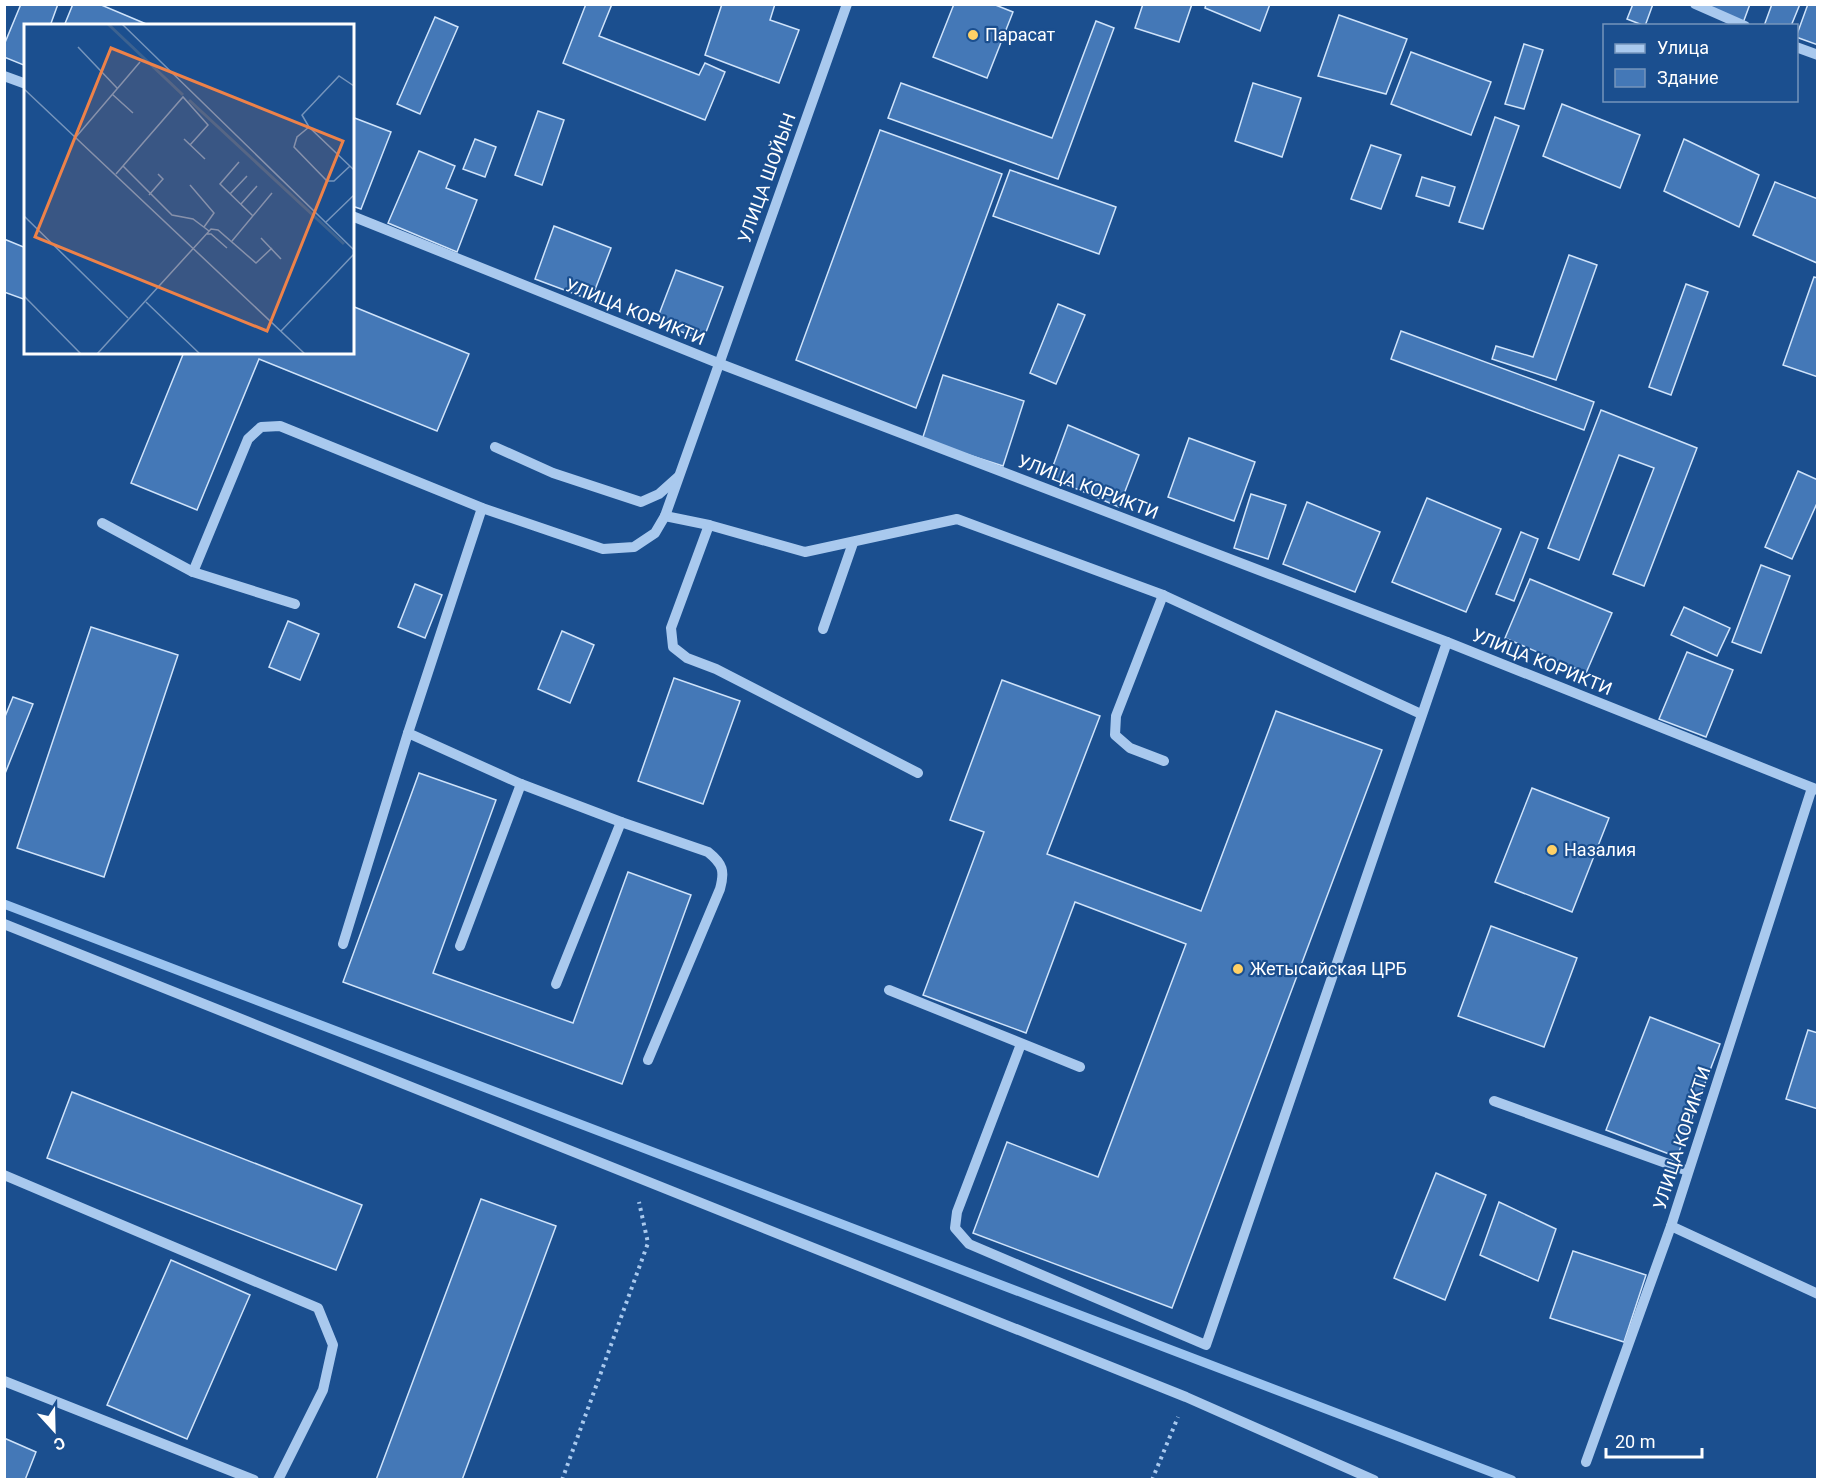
<svg xmlns="http://www.w3.org/2000/svg" width="1822" height="1484" viewBox="0 0 1822 1484" font-family="Roboto,sans-serif">
	<style>
		.lines { fill: none; stroke-linecap: round; stroke-linejoin: round }
		.stream { stroke: #9cc4f0; stroke-width: 9 }
		.building { fill: #4478b7; stroke: #cfe3fa; stroke-width: 1.5 }
		.path { stroke: #a9c9ee; stroke-width: 4; stroke-dasharray: 3 4.5; stroke-linecap: butt }
		.minor { stroke: #a9c9ee; stroke-width: 10 }
		.poi-dot { fill: #ffd166; stroke: #1b4f8f; stroke-width: 2 }
		.labels { text-anchor: middle; stroke-width: 4.5; stroke-linejoin: round; paint-order: stroke }
		.poi-label { font-size: 18px; fill: #fff; stroke: #1b4f8f; text-anchor: start }
		.street-label { font-size: 18px; fill: #fff; stroke: #1b4f8f }
		.inset-river { fill: none; stroke: #3c6290; stroke-width: 3 }
		.inset-road { fill: none; stroke: #7695bc; stroke-width: 1.5 }
		.view { fill: #ee8249; fill-opacity: 0.15; stroke: #ee8249; stroke-width: 3 }
		.inset-edge { fill: none; stroke: #fff; stroke-width: 3 }
	</style>
	<rect width="100%" height="100%" fill="#1b4f8f"/>
	<g class="lines">
		<polyline class="stream" points="4,904 1512,1480"/>
	</g>
	<g class="building">
		<polygon points="21,4 58,4 50,26 26,26 26,66 4,57 4,45"/>
		<polygon points="73,4 99,4 151,26 64,26"/>
		<polygon points="586,4 612,4 599,36 699,75 705,63 725,72 705,120 563,63"/>
		<polygon points="722,4 775,4 770,20 799,30 779,83 705,55"/>
		<polygon points="954,4 993,4 1013,12 987,78 933,57"/>
		<polygon points="1143,4 1192,4 1179,42 1135,28"/>
		<polygon points="1206,4 1270,4 1260,31 1205,8"/>
		<polygon points="1633,4 1653,4 1645,26 1627,19"/>
		<polygon points="1702,4 1750,4 1743,23"/>
		<polygon points="1772,4 1800,4 1791,26 1764,26"/>
		<polygon points="1808,4 1818,4 1818,45 1796,37"/>
		<polygon points="1339,15 1407,39 1386,94 1318,76"/>
		<polygon points="435,17 458,27 420,114 397,104"/>
		<polygon points="1096,21 1114,28 1058,179 888,118 901,83 1052,138"/>
		<polygon points="1524,44 1543,50 1524,109 1505,104"/>
		<polygon points="1411,52 1491,82 1471,135 1391,104"/>
		<polygon points="1253,83 1301,98 1282,157 1235,141"/>
		<polygon points="1562,104 1640,135 1620,188 1543,156"/>
		<polygon points="538,111 564,120 542,185 515,175"/>
		<polygon points="352,117 391,132 361,209 352,206"/>
		<polygon points="1495,117 1519,126 1483,229 1459,222"/>
		<polygon points="880,130 1002,174 916,408 796,360"/>
		<polygon points="475,139 496,147 485,177 463,169"/>
		<polygon points="1684,139 1759,175 1739,227 1664,191"/>
		<polygon points="1371,145 1401,155 1381,209 1351,199"/>
		<polygon points="419,151 455,166 446,188 477,200 457,252 388,223"/>
		<polygon points="1010,170 1116,207 1099,254 993,216"/>
		<polygon points="1422,177 1455,187 1449,206 1416,196"/>
		<polygon points="1775,182 1818,199 1817,263 1753,235"/>
		<polygon points="554,226 611,248 591,300 535,279"/>
		<polygon points="4,239 26,248 26,300 4,292"/>
		<polygon points="1569,255 1597,265 1556,380 1492,359 1496,346 1533,357"/>
		<polygon points="676,270 723,287 703,340 656,322"/>
		<polygon points="1814,277 1818,278 1818,377 1783,365"/>
		<polygon points="1686,284 1708,292 1671,395 1649,387"/>
		<polygon points="1058,304 1085,315 1056,384 1030,373"/>
		<polygon points="352,306 469,354 437,431 259,359 197,510 131,483 184,352 352,352"/>
		<polygon points="1401,331 1594,402 1584,430 1391,359"/>
		<polygon points="943,375 1024,401 1003,466 922,440"/>
		<polygon points="1601,410 1697,448 1644,586 1613,574 1654,468 1619,455 1579,560 1548,548"/>
		<polygon points="1068,425 1139,455 1119,507 1049,477"/>
		<polygon points="1189,438 1255,462 1234,521 1168,497"/>
		<polygon points="1798,471 1818,480 1818,501 1792,559 1765,547"/>
		<polygon points="1251,494 1286,505 1268,559 1234,548"/>
		<polygon points="1427,498 1501,529 1466,612 1392,582"/>
		<polygon points="1307,502 1380,532 1355,592 1283,564"/>
		<polygon points="1521,532 1538,539 1514,601 1496,594"/>
		<polygon points="1761,565 1790,576 1761,653 1732,642"/>
		<polygon points="1530,579 1612,613 1586,673 1505,638"/>
		<polygon points="415,584 442,595 425,638 398,627"/>
		<polygon points="1684,607 1730,628 1717,656 1671,635"/>
		<polygon points="288,621 319,634 300,680 269,667"/>
		<polygon points="91,627 178,655 104,877 17,848"/>
		<polygon points="562,631 594,645 570,703 538,689"/>
		<polygon points="1687,652 1733,670 1706,737 1659,719"/>
		<polygon points="674,678 740,701 703,804 638,781"/>
		<polygon points="1002,680 1100,716 1047,854 1201,911 1276,711 1382,750 1172,1308 973,1233 1007,1142 1098,1177 1186,944 1075,902 1026,1033 923,995 984,832 950,820"/>
		<polygon points="13,697 33,704 4,776 4,719"/>
		<polygon points="419,773 496,800 433,973 573,1023 628,872 691,895 622,1084 343,982"/>
		<polygon points="1532,788 1609,818 1572,912 1495,882"/>
		<polygon points="1491,926 1577,958 1544,1047 1458,1016"/>
		<polygon points="1650,1017 1720,1044 1677,1157 1606,1130"/>
		<polygon points="1808,1030 1818,1033 1818,1109 1786,1099"/>
		<polygon points="72,1092 362,1205 336,1270 47,1158"/>
		<polygon points="1436,1173 1486,1195 1445,1300 1394,1278"/>
		<polygon points="481,1199 556,1226 462,1480 376,1480"/>
		<polygon points="1499,1202 1556,1229 1538,1281 1480,1255"/>
		<polygon points="1573,1251 1646,1275 1624,1342 1550,1318"/>
		<polygon points="171,1260 250,1295 187,1439 107,1405"/>
		<polygon points="4,1438 36,1452 25,1480 4,1480"/>
	</g>
	<g class="lines">
		<g class="path">
			<polyline points="562,1480 648,1243 639,1202"/>
			<polyline points="1152,1480 1178,1417"/>
		</g>
		<g class="minor">
			<polyline points="1695,4 1745,26"/>
			<polyline points="1796,47 1818,55"/>
			<polyline points="4,76 26,84"/>
			<polyline points="352,216 718,363 1447,642 1818,790"/>
			<polyline points="495,447 553,473 641,502 659,494 678,477"/>
			<polyline points="665,516 709,525 805,552 957,519 1163,595 1421,714"/>
			<polyline points="102,523 193,572 295,604"/>
			<polyline points="709,525 671,628 673,647 687,658 716,669 918,773"/>
			<polyline points="193,572 248,439 261,427 280,426 482,508 603,549 634,547 655,533 665,516 847,4"/>
			<polyline points="1163,595 1116,716 1115,735 1130,748 1164,761"/>
			<polyline points="823,629 853,543"/>
			<path d="M408,733L521,784L621,822L708,852C723,864 725,871 720,889L648,1060"/>
			<polyline points="4,924 1186,1397 1374,1480"/>
			<polyline points="343,944 408,733 482,508"/>
			<polyline points="460,946 521,784"/>
			<polyline points="556,984 621,822"/>
			<polyline points="889,990 1080,1067"/>
			<polyline points="1021,1044 957,1212 955,1228 969,1244 1206,1345 1447,642"/>
			<polyline points="1494,1101 1688,1171"/>
			<polyline points="4,1175 318,1308 333,1345 323,1390 278,1480"/>
			<polyline points="1671,1226 1818,1294"/>
			<polyline points="4,1381 254,1480"/>
			<polyline points="1586,1462 1671,1226 1812,788"/>
		</g>
	</g>
	<g class="poi-dot">
		<circle cx="973" cy="35" r="6"/>
		<circle cx="1552" cy="850" r="6"/>
		<circle cx="1238" cy="969" r="6"/>
	</g>
	<g class="labels">
		<g class="poi-label">
			<text x="985" y="41">Парасат</text>
			<text x="1564" y="856">Назалия</text>
			<text x="1250" y="975">Жетысайская ЦРБ</text>
		</g>
		<g class="street-label">
			<text transform="translate(767 178) rotate(-70)" y="6">УЛИЦА ШОЙЫН</text>
			<text transform="translate(635 312) rotate(22)" y="6">УЛИЦА КОРИКТИ</text>
			<text transform="translate(1088 487) rotate(21)" y="6">УЛИЦА КОРИКТИ</text>
			<text transform="translate(1542 662) rotate(22)" y="6">УЛИЦА КОРИКТИ</text>
			<text transform="translate(1682 1138) rotate(-72)" y="6">УЛИЦА КОРИКТИ</text>
		</g>
	</g>
	<g transform="translate(24 24)">
		<rect width="330" height="330" fill="#1b4f8f"/>
		<path class="inset-river" d="M84,0L159,71M165,76L320,220"/>
		<path class="inset-road" d="M98,0L330,226M54,23L93,64M330,62L315,52L278,91L285,103L330,146M0,65L281,330M88,70L109,89M285,103L273,113L270,123L303,157H310L326,142M52,113L116,38M160,115L181,135M215,138L196,160L229,192M99,142L148,191L169,195L185,207M92,150L159,73L184,101L166,121M166,161L190,189L180,203M206,170L223,152M125,171L139,155L134,150M217,180L233,162M0,192L104,294M301,199L330,171M183,210H187L203,224M237,214L257,235M208,217L248,169M0,272L57,330M122,278L176,330M257,307L330,230M73,330L187,205L194,206L232,239L248,224"/>
		<path class="view" d="M87,24L319,117L243,307L11,213Z"/>
		<rect width="330" height="330" class="inset-edge"/>
	</g>
	<rect width="1822" height="1484" fill="none" stroke="#ffffff" stroke-width="12"/>
	<rect x="1603" y="24" width="195" height="78" fill="#1b4f8f" stroke="#7695bc" stroke-width="1.5"/>
	<rect x="1615" y="44" width="30" height="9" fill="#a9c9ee" stroke="#7695bc" stroke-width="1.5"/>
	<text x="1657" y="54" font-size="18" fill="#ffffff">Улица</text>
	<rect x="1615" y="69" width="30" height="18" fill="#4478b7" stroke="#7695bc" stroke-width="1.5"/>
	<text x="1657" y="84" font-size="18" fill="#ffffff">Здание</text>
	<g transform="translate(54 1430) rotate(158)" stroke="#1b4f8f" stroke-width="4.5" paint-order="stroke">
	<path d="M0-4.5L10 22L0 15L-10 22Z" fill="#ffffff"/>
	<text y="-9" font-size="16" font-weight="bold" text-anchor="middle" fill="#ffffff">С</text>
	</g>
	<path d="M1606 1448v9h96v-9" fill="none" stroke="#ffffff" stroke-width="3"/>
	<text x="1615" y="1448" font-size="18" fill="#ffffff" stroke="#1b4f8f" stroke-width="4.5" paint-order="stroke">20 m</text>
</svg>
